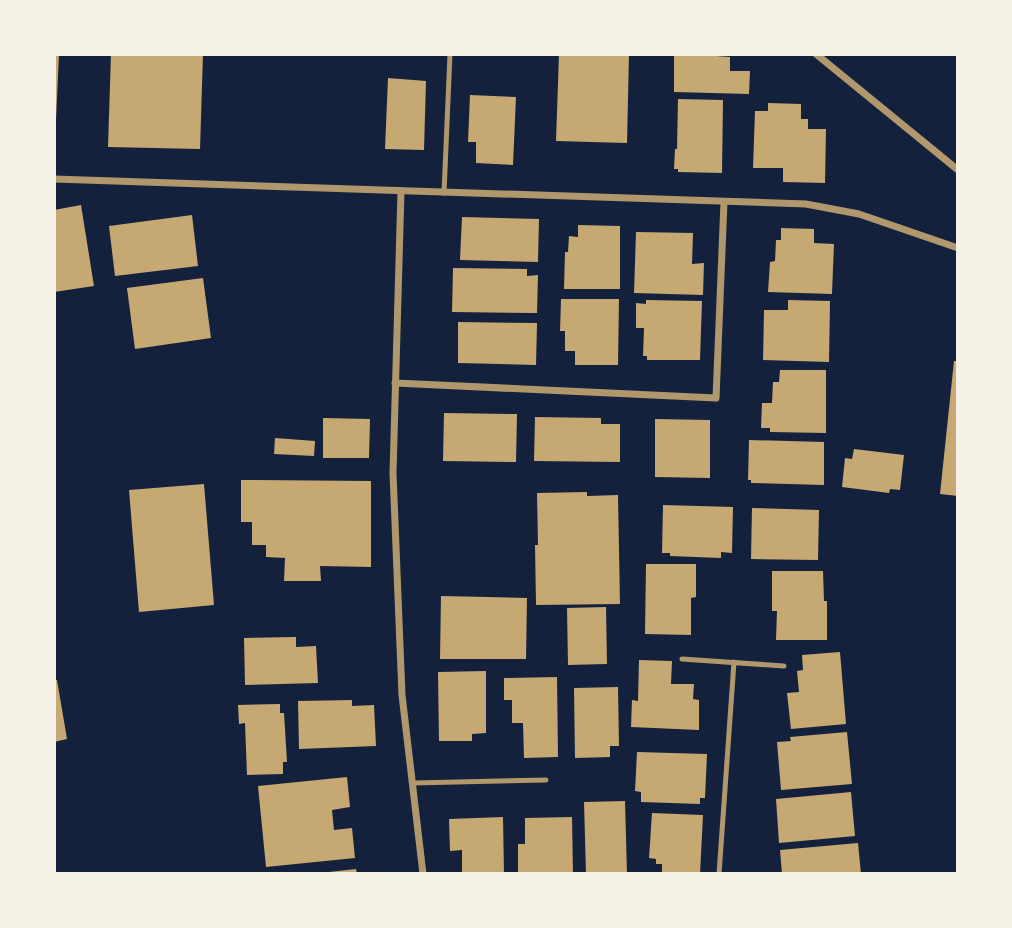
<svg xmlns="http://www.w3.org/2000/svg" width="1012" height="928" viewBox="0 0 1012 928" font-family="Lora,serif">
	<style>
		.building { fill: #c6a872 }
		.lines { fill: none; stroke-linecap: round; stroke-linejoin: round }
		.service { stroke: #b1986c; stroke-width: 5 }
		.minor { stroke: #b1986c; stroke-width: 7 }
	</style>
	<rect width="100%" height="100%" fill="#14213d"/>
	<g class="building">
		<polygon points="54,54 59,54 56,120 54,120"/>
		<polygon points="111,54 203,54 200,149 108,147"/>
		<polygon points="559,54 629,54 627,143 556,141"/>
		<polygon points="674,54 716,54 716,56 730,57 730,71 750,71 749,94 674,92"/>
		<polygon points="388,78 426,81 424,150 385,149"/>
		<polygon points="470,95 516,97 513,165 476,163 476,142 468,142"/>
		<polygon points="678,99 723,100 722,173 678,172 678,169 674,169 675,149 677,149"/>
		<polygon points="768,103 801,104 801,119 808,119 808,129 826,129 825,183 783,182 783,168 753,168 755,111 768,111"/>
		<polygon points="81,205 94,286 54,292 54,210"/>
		<polygon points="192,215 198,266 115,276 109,226"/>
		<polygon points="462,217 539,219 538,262 460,260"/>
		<polygon points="578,225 620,226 620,289 564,289 565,252 568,252 569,236 578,237"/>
		<polygon points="781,228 814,229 814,243 834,244 832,294 768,292 770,262 775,261 776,240 781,240"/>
		<polygon points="636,232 693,233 692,264 704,263 703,295 634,293"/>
		<polygon points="453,268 527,269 527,276 538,275 537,313 452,312"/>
		<polygon points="203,278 211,338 135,349 127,288"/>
		<polygon points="561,299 619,299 618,365 575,365 575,351 565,351 565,331 560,331"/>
		<polygon points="646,300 702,301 700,360 647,360 647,356 643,356 644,328 636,328 636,303 646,304"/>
		<polygon points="788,300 830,301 829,362 763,360 764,310 788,310"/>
		<polygon points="458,322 537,323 536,365 458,363"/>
		<polygon points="954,361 958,361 958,496 940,494"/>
		<polygon points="780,370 826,370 826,433 770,432 770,428 761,428 762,403 772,403 773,382 779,382"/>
		<polygon points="444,413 517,414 516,462 443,461"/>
		<polygon points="535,417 601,418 601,424 620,424 620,462 534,461"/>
		<polygon points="323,418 370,419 369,458 323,458"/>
		<polygon points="655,419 710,420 710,478 655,477"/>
		<polygon points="275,438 315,441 314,456 274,454"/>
		<polygon points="749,440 824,442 824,485 751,483 751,480 748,480"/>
		<polygon points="854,449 904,455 900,490 890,489 889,493 842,487 845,458 852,459"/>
		<polygon points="241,480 371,481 371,567 320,566 321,581 284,581 285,558 266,557 266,545 252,545 252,522 241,522"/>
		<polygon points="204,484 214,605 139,612 129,490"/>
		<polygon points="587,492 587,496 618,495 620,604 536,605 535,545 538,545 537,493"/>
		<polygon points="663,505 733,507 732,553 721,552 721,558 670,556 670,553 662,553"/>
		<polygon points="752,508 819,510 818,560 751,559"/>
		<polygon points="646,564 696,564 696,597 691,598 691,635 645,634"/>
		<polygon points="772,571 823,571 824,601 827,601 827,640 776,640 777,611 772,611"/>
		<polygon points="441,596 527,598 526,659 440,659"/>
		<polygon points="606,607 607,664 568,665 567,608"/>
		<polygon points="296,637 296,647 316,646 318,683 245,685 244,638"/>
		<polygon points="840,652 846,724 791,729 787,693 799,692 797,671 803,670 802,655"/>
		<polygon points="639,660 672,661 671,684 694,684 693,699 699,700 699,730 631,727 632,700 638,701"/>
		<polygon points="486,671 486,733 472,734 472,741 439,741 438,672"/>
		<polygon points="557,677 558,757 524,758 523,723 512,723 512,700 504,700 504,678"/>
		<polygon points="54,680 57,680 67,739 54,742"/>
		<polygon points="618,687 619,746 610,746 610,757 575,758 574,688"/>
		<polygon points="352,700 352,706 374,705 376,746 299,749 298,701"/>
		<polygon points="280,704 280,713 284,713 287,762 283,762 283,774 247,775 245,723 239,724 238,705"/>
		<polygon points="847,732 852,784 781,790 777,742 791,741 790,737"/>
		<polygon points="637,752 707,754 705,798 700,798 700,804 641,802 641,792 635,791"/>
		<polygon points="347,777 350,807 332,810 334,830 352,828 355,858 266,867 258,786"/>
		<polygon points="851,792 855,836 779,843 776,799"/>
		<polygon points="625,801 627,874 586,874 584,802"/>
		<polygon points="652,813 703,815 700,874 662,874 662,864 656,864 656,859 649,858"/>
		<polygon points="503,817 504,874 462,874 462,850 450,851 449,819"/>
		<polygon points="572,817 573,874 518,874 518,844 525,844 525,818"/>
		<polygon points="858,843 861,874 782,874 780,850"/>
		<polygon points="356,869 357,874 329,874 329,872"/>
	</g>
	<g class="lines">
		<g class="service">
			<polyline points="444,193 450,54"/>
			<polyline points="682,659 784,666"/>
			<polyline points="413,783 546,780"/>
			<polyline points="719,874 734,662"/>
		</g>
		<g class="minor">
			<polyline points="816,54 958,170"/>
			<polyline points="54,179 806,204 859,214 958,248"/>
			<polyline points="401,191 393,473 402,695 423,874"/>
			<polyline points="395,383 716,398 724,202"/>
		</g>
	</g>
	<rect width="1012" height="928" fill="none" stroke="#f6f1e7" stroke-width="112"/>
</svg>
